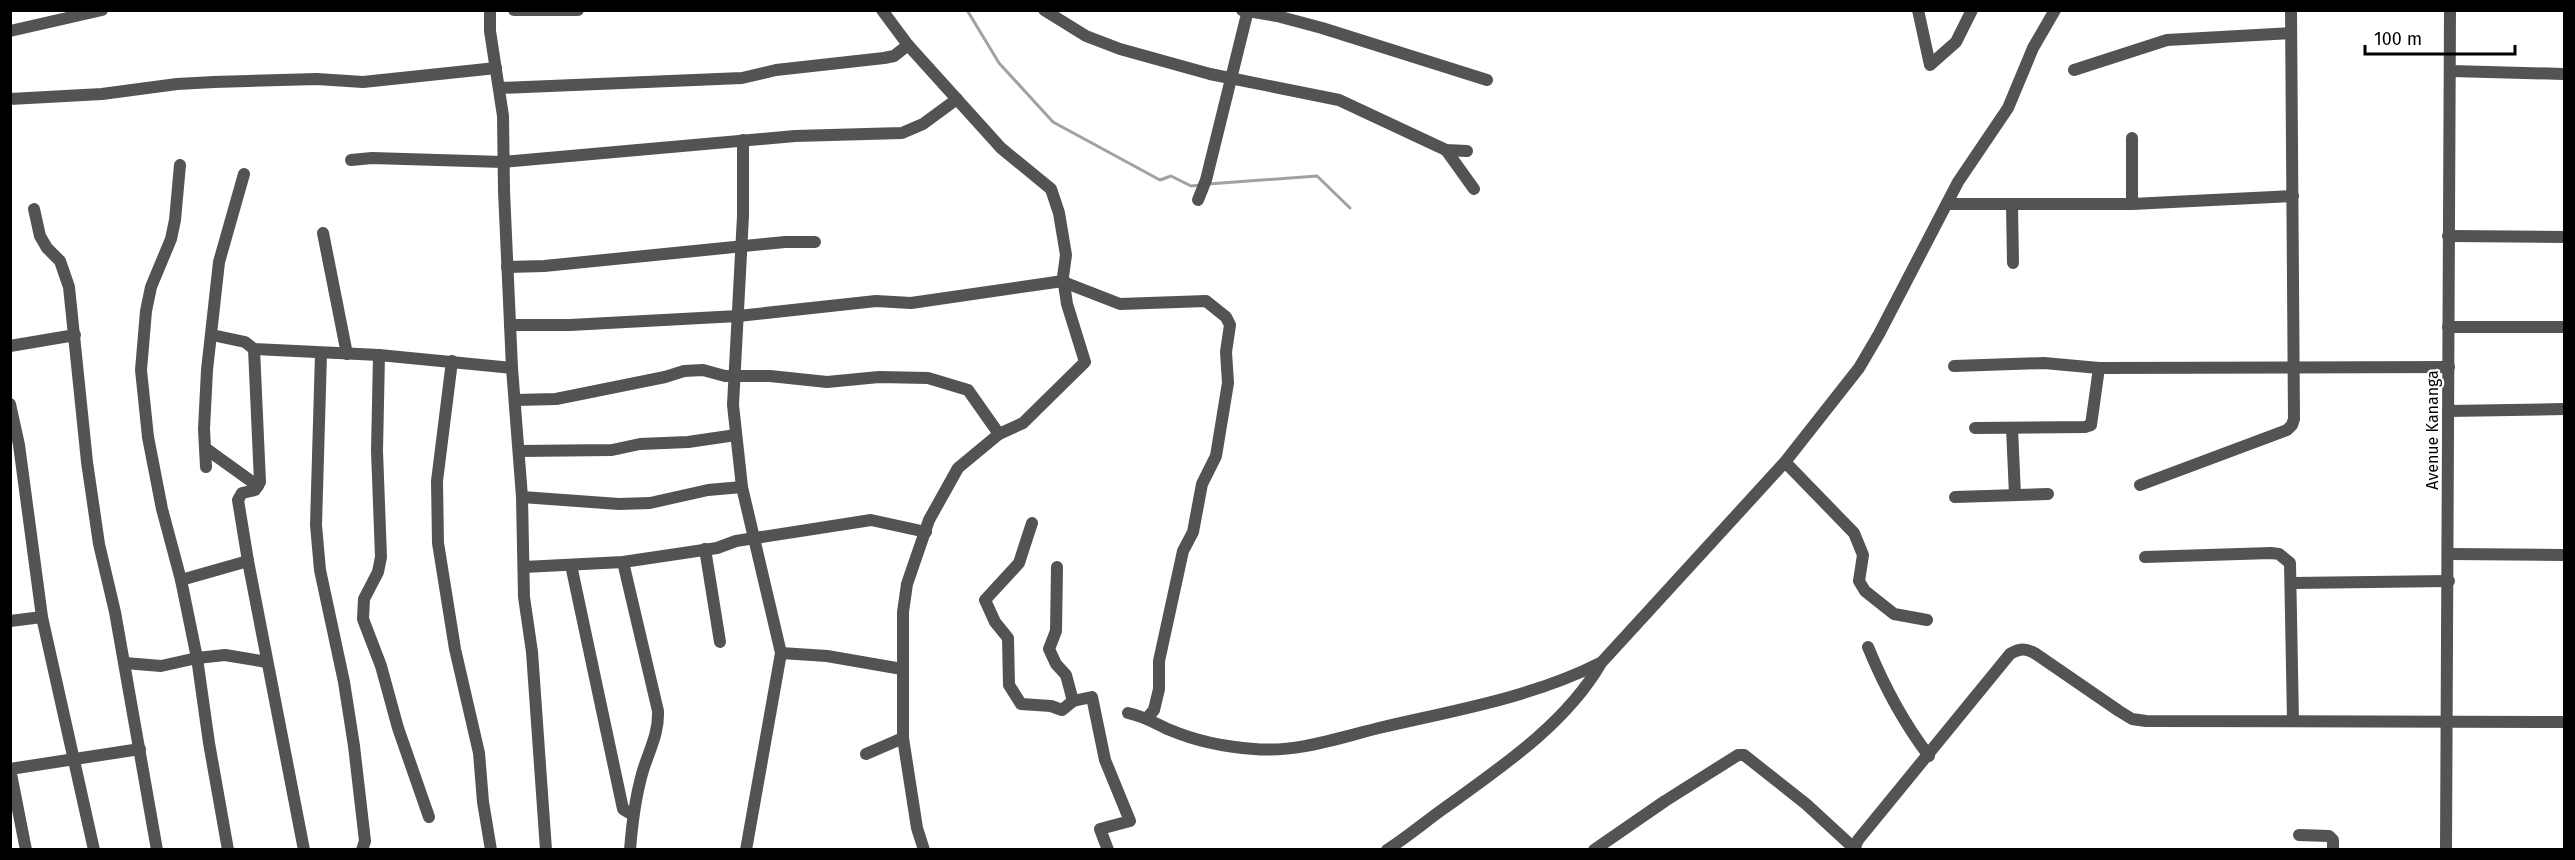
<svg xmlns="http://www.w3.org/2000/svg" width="2575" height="860" viewBox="0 0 2575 860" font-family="'Fira Sans',sans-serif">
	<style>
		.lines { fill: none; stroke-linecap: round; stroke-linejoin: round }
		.stream { stroke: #a1a1a1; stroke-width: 3 }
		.street { stroke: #535353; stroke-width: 12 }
		.labels { text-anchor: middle; stroke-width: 4.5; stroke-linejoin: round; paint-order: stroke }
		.street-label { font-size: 16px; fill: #000; stroke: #fff }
	</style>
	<rect width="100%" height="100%" fill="#fff"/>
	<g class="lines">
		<g class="stream">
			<polyline points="967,10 999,63 1053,122 1160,180 1171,176 1191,186 1201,185"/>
			<polyline points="1208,184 1317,176 1350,208"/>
		</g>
		<g class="street">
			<polyline points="490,10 490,31 503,116 504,191 512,368 522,497 524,597 532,652 546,850"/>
			<polyline points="514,10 578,10"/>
			<polyline points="882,10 908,45 1001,148 1051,189 1059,213 1066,255 1063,277 1067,304 1085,362 1023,423 999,434 958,468 929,520 907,584 903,612 903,738 917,828 924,850"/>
			<polyline points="1044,10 1086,36 1120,49 1210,74 1339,100 1446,150 1467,151"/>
			<polyline points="1242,10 1277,16 1322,28 1487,80"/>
			<polyline points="1918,10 1930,65 1956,42 1972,10"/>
			<polyline points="10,31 102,10"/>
			<polyline points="2074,70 2167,40 2291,33"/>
			<polyline points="2451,71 2564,74"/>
			<polyline points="500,88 742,78 776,70 884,58 894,56 908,45"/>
			<polyline points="10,99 102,94 177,84 214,82 317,79 363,82 496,68"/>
			<polyline points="2132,138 2132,204"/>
			<polyline points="743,140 743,216 733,405 742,487 781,653 746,850"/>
			<polyline points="1446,150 1474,189"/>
			<polyline points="351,160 372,158 503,162 795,136 902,133 923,124 957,99"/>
			<polyline points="180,165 175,220 171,239 151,287 146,311 141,370 148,437 162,509 181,580 197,658 209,743 228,850"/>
			<polyline points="1198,200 1206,180 1248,10"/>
			<polyline points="1947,204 2132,204 2293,196"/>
			<polyline points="2012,206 2013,263"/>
			<polyline points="34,209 40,236 47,248 60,261 69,287 87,462 99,544 115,612 157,850"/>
			<polyline points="323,233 347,354"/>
			<polyline points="2448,236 2564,237"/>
			<polyline points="507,267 544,266 785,242 815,242"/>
			<polyline points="1066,283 1120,304 1206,301 1226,317 1230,325 1226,352 1228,383 1216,456 1202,484 1193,532 1183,551 1159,661 1159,689 1154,710 1148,717"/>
			<polyline points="510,325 570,325 738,316 876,301 911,303 1063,281"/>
			<polyline points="2448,327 2564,327"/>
			<polyline points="212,335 245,342 254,349 379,355 512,368"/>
			<polyline points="10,346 75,335"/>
			<polyline points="254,349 260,482 255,490 242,493 238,500 248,561 304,850"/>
			<polyline points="321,354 316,525 320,570 344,682 354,746 365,841 362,850"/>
			<polyline points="379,355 377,451 381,557 378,572 364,599 363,619 381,666 398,728 429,817"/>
			<polyline points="452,361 437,481 438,543 455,649 479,753 483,802 491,850"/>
			<polyline points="1954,366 2044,363 2099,368 2449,367"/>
			<polyline points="515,400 556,399 665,377 684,371 703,370 725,376 770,376 827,382 879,377 928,378 968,390 999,434"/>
			<polyline points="10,404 19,445 42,617 94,850"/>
			<polyline points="2448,411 2564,409"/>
			<polyline points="1975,428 2085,427 2091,425 2099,368"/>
			<polyline points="2012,428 2015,495"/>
			<polyline points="205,448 258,486"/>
			<polyline points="519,451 612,450 640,444 688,442 736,435"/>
			<polyline points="1785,462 1854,533 1863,555 1859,581 1865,591 1894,614 1927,620"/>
			<polyline points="206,467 204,429 207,370 219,262 244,174"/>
			<polyline points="2140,485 2287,430 2292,425 2294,419 2291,10"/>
			<polyline points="522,497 619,504 650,503 708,490 742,487"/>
			<polyline points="1955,497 2048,494"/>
			<polyline points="1032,523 1019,563 985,600 995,622 1008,638 1009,685 1021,704 1051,706 1062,710 1073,701"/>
			<polyline points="705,549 720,642"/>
			<polyline points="2449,554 2564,555"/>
			<polyline points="2145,557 2271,553 2279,554 2290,563 2293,721"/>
			<path d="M623,562L658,711C659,735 648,752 642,774C635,799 632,824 630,850"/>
			<polyline points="571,565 623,809 633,815"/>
			<polyline points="524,567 623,562 717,548 736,541 871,520 926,532"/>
			<polyline points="1057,567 1056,631 1049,649 1056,664 1066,675 1073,701 1092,697 1105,760 1130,821 1100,829 1108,850"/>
			<polyline points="181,580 248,561"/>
			<polyline points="2292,583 2449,581"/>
			<polyline points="10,621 42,617"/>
			<path d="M1868,647C1884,686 1903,722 1929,756"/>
			<polyline points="781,653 827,656 902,669"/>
			<polyline points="125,663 161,666 197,658 225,655 267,662"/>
			<path d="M1128,713C1146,717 1154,723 1170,730C1196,741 1226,747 1254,749C1297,753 1341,737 1383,727C1456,710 1533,697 1600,663"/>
			<polyline points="866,754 903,738"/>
			<polyline points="10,769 140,749"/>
			<polyline points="10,769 26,850"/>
			<polyline points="2299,835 2329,836 2333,840 2333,850"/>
			<path d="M1855,847L1858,840L2010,654C2020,648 2026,648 2036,654L2119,711L2132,719L2146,721L2564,722"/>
			<path d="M1387,850C1407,837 1425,822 1443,809C1500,768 1566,724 1601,663L1785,462L1859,368L1879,334L1958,182L2008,108L2033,48L2055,10"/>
			<polyline points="1594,850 1665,801 1738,755 1744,755 1806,804 1856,850"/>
			<polyline points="2446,850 2450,10"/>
		</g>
	</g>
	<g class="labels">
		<g class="street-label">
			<text transform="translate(2432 430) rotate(-90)" y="6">Avenue Kananga</text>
		</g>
	</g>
	<rect width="2575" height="860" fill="none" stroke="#000000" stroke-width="24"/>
	<path d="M2365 45v9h150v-9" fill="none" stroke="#000000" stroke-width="3"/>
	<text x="2374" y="45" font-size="18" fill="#000000" stroke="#ffffff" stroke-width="4.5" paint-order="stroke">100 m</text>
</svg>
